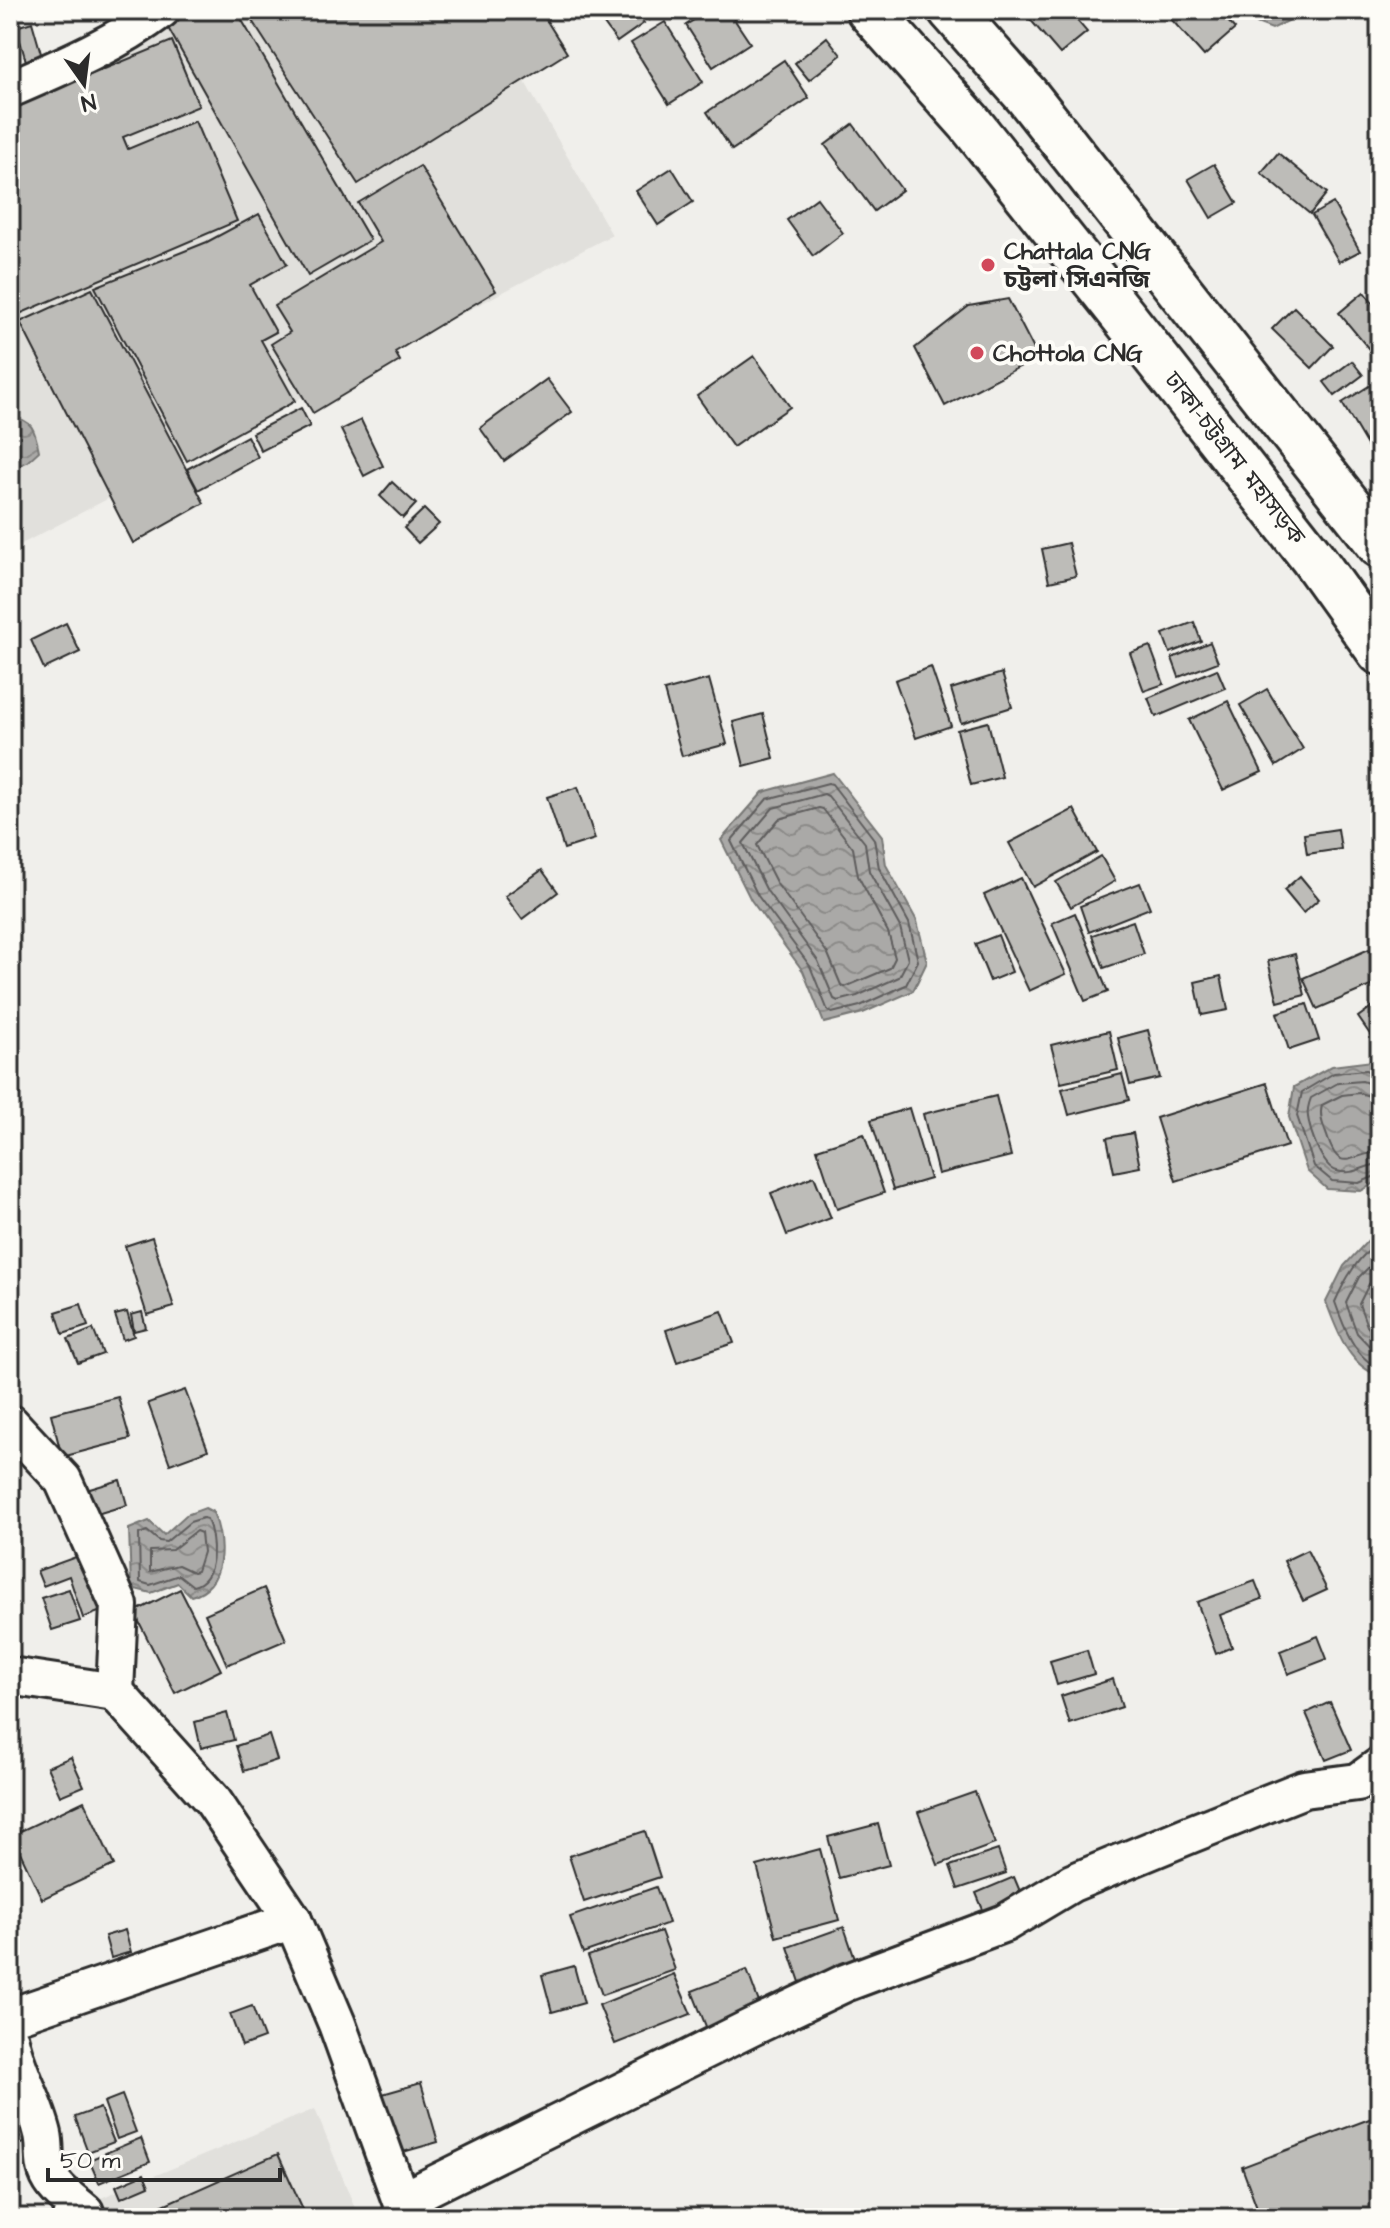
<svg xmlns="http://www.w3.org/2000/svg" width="1390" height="2228" viewBox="0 0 1390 2228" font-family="'Architects Daughter','Noto Sans Bengali',sans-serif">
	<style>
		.built { fill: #e1e0dc }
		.water { fill: url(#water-waves); stroke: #777775; stroke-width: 2 }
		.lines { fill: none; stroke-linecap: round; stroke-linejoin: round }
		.shore { stroke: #5e5d5d; stroke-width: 2 }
		.building { fill: #bdbcb8; stroke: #2b2b2b; stroke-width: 2 }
		.minor-casing { stroke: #2b2b2b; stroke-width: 42 }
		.highway-casing { stroke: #2b2b2b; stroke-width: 50 }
		.minor { stroke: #fdfcf7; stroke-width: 36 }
		.highway { stroke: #fdfcf7; stroke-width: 44 }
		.poi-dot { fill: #d1495b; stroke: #fdfcf7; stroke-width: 3 }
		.labels { text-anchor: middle; stroke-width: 8; stroke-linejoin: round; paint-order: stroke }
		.poi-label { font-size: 24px; font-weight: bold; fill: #2b2b2b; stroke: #fdfcf7; text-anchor: start }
		.street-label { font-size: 24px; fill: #2b2b2b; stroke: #fdfcf7 }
	</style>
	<defs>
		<pattern id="water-waves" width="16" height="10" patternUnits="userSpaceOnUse" patternTransform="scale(2)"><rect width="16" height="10" fill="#aaa9a7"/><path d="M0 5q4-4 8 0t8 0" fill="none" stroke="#8b8a88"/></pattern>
	</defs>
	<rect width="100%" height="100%" fill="#f0efeb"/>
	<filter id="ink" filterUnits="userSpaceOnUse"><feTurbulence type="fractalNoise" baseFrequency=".0125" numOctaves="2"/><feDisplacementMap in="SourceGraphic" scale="16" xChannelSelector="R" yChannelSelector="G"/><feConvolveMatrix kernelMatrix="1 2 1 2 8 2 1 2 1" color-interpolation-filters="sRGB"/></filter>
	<g filter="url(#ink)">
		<g class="built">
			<polygon points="166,10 484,10 612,235 10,550 10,101"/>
			<polygon points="315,2109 359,2218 53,2218"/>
		</g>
		<g class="water">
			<polygon points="1235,10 1310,10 1272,29 1238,16"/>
			<path d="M10,416C33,420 35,430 39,451L27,462L10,469Z"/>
			<polygon points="833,773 882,836 886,865 917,921 927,962 913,991 863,1013 824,1023 803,971 751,900 721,840 763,792"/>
			<polygon points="1372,1061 1380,1074 1380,1180 1361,1191 1327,1189 1307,1171 1289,1117 1294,1087 1332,1066"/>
			<path d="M1371,1237L1380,1238V1376C1348,1366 1337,1330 1326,1302L1344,1266Z"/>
			<path d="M205,1508L213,1512C224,1540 228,1586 191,1596L178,1583L151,1593L131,1588L129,1529L149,1521L164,1535L186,1515Z"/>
		</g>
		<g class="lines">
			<g class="shore">
				<polygon points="828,783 832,784 874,839 879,868 909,923 918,961 906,985 860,1006 832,1013 828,1011 810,966 758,896 731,841 767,799"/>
				<polygon points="824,794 828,796 865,843 869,871 900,927 908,960 899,977 857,996 838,1001 834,999 818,961 767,891 743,843 773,808"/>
				<polygon points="819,808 823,809 853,848 858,876 888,932 895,958 890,968 845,987 841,985 828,954 777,884 757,845 779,819"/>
				<polyline points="1380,1077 1374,1076 1366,1070 1334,1073 1302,1092 1297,1116 1314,1166 1332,1181 1359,1183 1380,1174"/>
				<path d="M1380,1087L1362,1081L1338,1083L1311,1098C1309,1103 1307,1111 1308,1117C1310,1132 1322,1167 1337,1171C1354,1176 1364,1165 1380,1164"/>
				<path d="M1380,1099L1359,1093L1342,1095L1322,1105C1319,1116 1323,1125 1327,1136C1340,1177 1351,1153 1380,1152"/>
				<path d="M1380,1246C1361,1248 1342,1286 1335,1302C1343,1325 1355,1359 1380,1368"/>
				<polyline points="1380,1256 1359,1277 1346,1303 1357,1333 1380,1357"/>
				<polyline points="1380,1272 1369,1284 1359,1304 1367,1326 1380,1341"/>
				<path d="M203,1518L207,1519C215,1538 219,1580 193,1586L179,1575L150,1585L140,1582L139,1534L147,1531L159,1541L166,1542L190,1522Z"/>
				<polygon points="196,1531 201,1533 203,1552 197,1571 193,1572 178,1565 150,1572 150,1551 172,1550"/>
			</g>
		</g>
		<g class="building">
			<polygon points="195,10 236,10 370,240 308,276 167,26"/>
			<polygon points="245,10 540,10 567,53 358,184"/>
			<polygon points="608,10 634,10 644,23 617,42 599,17"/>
			<polygon points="644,10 667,10 649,20"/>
			<polygon points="710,10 728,10 750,43 713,67 686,25"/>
			<polygon points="1022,10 1068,10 1087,32 1060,54"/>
			<polygon points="1163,10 1218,10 1235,29 1204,56"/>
			<polygon points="32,22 44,64 28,68 16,27"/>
			<polygon points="665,22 703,82 669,104 631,43"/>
			<polygon points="827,37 841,55 809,80 795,63"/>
			<polygon points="172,41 199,106 123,137 128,149 195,121 237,221 10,318 10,108"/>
			<polygon points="784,60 809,98 732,150 707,112"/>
			<polygon points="853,124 902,190 874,211 825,145"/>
			<polygon points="1278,153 1327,193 1310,214 1261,173"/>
			<polygon points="1214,164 1237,203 1211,218 1188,179"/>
			<polygon points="420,166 496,291 395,352 400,361 313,413 271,344 290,332 274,306 381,242 358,203"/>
			<polygon points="672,168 693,202 658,225 636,191"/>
			<polygon points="817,198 843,233 813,256 787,220"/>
			<polygon points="1333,203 1360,251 1339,262 1312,215"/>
			<polygon points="259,214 287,264 250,285 276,332 261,340 295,401 187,461 95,287 207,242"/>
			<polygon points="92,289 204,503 133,543 20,322"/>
			<polygon points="1364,292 1380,312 1378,360 1339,313"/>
			<polygon points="1008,299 1038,357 945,406 915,348 969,306"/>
			<polygon points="1294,307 1333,346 1312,368 1272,329"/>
			<polygon points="754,356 790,407 733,447 697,396"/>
			<polygon points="1352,361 1363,375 1335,396 1324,382"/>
			<polygon points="547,379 572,412 504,461 480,428"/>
			<polygon points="1380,379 1380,463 1378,464 1342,403"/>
			<polygon points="301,408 310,426 261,451 252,433"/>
			<polygon points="361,420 383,466 364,476 341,430"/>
			<polygon points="247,436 258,457 198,490 187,469"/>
			<polygon points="392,482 416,504 403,518 380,496"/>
			<polygon points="424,509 439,524 418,543 404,528"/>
			<polygon points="1068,543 1076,576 1049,582 1042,549"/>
			<polygon points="1194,622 1201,641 1170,653 1163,634"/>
			<polygon points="66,623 80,652 44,669 31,640"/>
			<polygon points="1210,642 1218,662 1179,677 1172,658"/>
			<polygon points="1150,646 1164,684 1144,691 1130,653"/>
			<polygon points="931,667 951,726 916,738 895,680"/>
			<polygon points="1217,669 1225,688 1156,717 1148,698"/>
			<polygon points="1002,673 1012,707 961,723 951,689"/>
			<polygon points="709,679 727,744 682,756 664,691"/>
			<polygon points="1267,689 1303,749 1276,766 1240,705"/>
			<polygon points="1228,701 1262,772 1223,790 1189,720"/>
			<polygon points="763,714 774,758 744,766 733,722"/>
			<polygon points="988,722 1002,777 971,785 957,730"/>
			<polygon points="578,787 595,839 564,849 547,797"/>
			<polygon points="1074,809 1097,852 1033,887 1009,843"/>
			<polygon points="1338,829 1341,849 1307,854 1304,834"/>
			<polygon points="1101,856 1115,881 1071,907 1056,882"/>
			<polygon points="542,870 558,892 522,919 505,896"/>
			<polygon points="1300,876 1319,899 1303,913 1284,890"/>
			<polygon points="1021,878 1066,974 1029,991 984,895"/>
			<polygon points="1140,883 1150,908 1089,932 1080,906"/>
			<polygon points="1075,913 1108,992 1085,1001 1052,923"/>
			<polygon points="1133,921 1144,954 1104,968 1092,935"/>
			<polygon points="998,935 1012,972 990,981 975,944"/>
			<polygon points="1369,949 1380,974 1380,982 1317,1009 1303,978"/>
			<polygon points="1295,954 1305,995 1278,1002 1268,961"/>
			<polygon points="1221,976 1228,1010 1202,1015 1195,982"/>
			<polygon points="1380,1001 1380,1040 1376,1043 1358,1017"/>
			<polygon points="1307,1004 1319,1040 1289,1050 1277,1013"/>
			<polygon points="1148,1030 1160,1078 1130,1085 1118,1038"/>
			<polygon points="1109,1031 1118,1070 1061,1083 1051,1045"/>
			<polygon points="1122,1074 1129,1100 1069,1115 1062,1089"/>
			<polygon points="1267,1083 1287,1146 1176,1181 1156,1118"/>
			<polygon points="996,1096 1011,1156 938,1174 923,1114"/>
			<polygon points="909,1108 930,1179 893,1190 871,1120"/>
			<polygon points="1133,1133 1140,1167 1114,1172 1107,1138"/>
			<polygon points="864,1134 884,1193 837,1209 817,1149"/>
			<polygon points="814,1176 831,1218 787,1235 771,1193"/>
			<polygon points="152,1237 174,1307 147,1315 125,1246"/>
			<polygon points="81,1304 88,1326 63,1334 56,1312"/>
			<polygon points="722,1311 734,1343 677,1362 666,1330"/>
			<polygon points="127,1312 134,1336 123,1340 115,1315"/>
			<polygon points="142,1312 146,1328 134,1331 131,1315"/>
			<polygon points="93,1329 103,1354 78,1363 68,1339"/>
			<polygon points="185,1390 208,1450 170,1464 148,1403"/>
			<polygon points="118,1397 130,1439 62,1457 51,1414"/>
			<polygon points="120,1480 127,1505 90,1516 83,1491"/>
			<polygon points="1307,1550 1327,1590 1303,1601 1284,1561"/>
			<polygon points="84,1554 104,1610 83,1618 69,1576 43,1586 37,1571"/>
			<polygon points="1255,1581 1262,1599 1220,1615 1232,1647 1216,1654 1197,1602"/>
			<polygon points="264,1588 286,1640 227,1665 205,1614"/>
			<polygon points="69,1589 80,1621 52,1630 41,1598"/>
			<polygon points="180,1589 221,1670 175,1693 134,1612"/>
			<polygon points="1318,1636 1327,1659 1288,1674 1280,1651"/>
			<polygon points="1087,1650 1094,1674 1057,1685 1050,1661"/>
			<polygon points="1113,1679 1122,1707 1070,1724 1061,1696"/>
			<polygon points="1330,1702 1351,1750 1326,1760 1306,1713"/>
			<polygon points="227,1713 234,1740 201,1748 195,1722"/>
			<polygon points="269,1735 277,1760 244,1771 236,1746"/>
			<polygon points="71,1757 84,1786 60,1796 47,1767"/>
			<polygon points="975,1792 995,1844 938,1865 918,1812"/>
			<polygon points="84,1801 114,1865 42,1899 12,1835"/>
			<polygon points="878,1824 889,1865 839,1878 828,1837"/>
			<polygon points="645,1831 660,1877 584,1902 569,1856"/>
			<polygon points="820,1849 839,1920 776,1937 757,1866"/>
			<polygon points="998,1850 1006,1873 958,1889 950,1866"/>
			<polygon points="1014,1877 1024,1901 986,1917 976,1893"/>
			<polygon points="656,1887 669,1923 583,1953 570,1917"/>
			<polygon points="844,1927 857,1965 801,1985 788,1947"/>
			<polygon points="125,1930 131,1952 111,1958 105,1936"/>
			<polygon points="661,1931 675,1970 602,1995 588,1956"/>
			<polygon points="574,1966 584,2003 552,2012 542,1975"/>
			<polygon points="747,1970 761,2008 707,2029 692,1991"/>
			<polygon points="674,1974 691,2014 615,2044 599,2005"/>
			<polygon points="252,2006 264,2038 242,2046 230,2014"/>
			<polygon points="421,2083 438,2142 396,2154 379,2095"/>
			<polygon points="10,2085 35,2139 16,2146 10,2130"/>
			<polygon points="122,2095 136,2132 117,2139 104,2102"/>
			<polygon points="100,2108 114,2142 88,2152 75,2117"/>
			<polygon points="1380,2115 1380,2218 1261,2218 1242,2167"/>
			<polygon points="141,2138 150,2162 99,2183 89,2160"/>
			<polygon points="278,2154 307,2218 134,2218"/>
			<polygon points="144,2174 149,2186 121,2198 116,2186"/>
		</g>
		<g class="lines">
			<g class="minor-casing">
				<g id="minor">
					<path d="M10,89C61,67 116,44 161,10"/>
					<polyline points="10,1423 63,1480 119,1605 115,1692 10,1676"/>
					<polyline points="115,1692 213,1801 293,1920"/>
					<polyline points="10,2017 293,1920 337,2024 401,2201 750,2028 845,1983 1005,1923 1072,1883 1191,1834 1304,1789 1358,1782 1380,1766"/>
					<path d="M10,2040C17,2073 35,2101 43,2134C46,2146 43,2160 47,2171C53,2189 71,2200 85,2212L71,2218"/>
				</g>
			</g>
			<g class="highway-casing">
				<g id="highway">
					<polyline points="869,10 969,122 1128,322 1312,557 1380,652"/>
					<polyline points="951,10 1027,96 1380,545"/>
				</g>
			</g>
			<use href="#minor" class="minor"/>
			<use href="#highway" class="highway"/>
		</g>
	</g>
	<g class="poi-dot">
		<circle cx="988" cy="265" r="8"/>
		<circle cx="977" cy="353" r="8"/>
	</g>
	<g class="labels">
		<g class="poi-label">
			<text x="1004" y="259">Chattala CNG<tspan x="1004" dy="28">চট্টলা সিএনজি</tspan></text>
			<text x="993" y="361">Chottola CNG</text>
		</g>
		<g class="street-label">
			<text transform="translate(1235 458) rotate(52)" y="8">ঢাকা-চট্টগ্রাম মহাসড়ক</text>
		</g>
	</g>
	<rect width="1390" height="2228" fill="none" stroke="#fdfcf7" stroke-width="40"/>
	<rect x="20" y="20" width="1350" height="2188" fill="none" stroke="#2b2b2b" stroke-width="3" filter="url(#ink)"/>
	<g transform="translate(84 84) rotate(166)" stroke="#fdfcf7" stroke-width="6" paint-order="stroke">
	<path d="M0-6L14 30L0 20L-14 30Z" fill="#2b2b2b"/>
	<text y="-12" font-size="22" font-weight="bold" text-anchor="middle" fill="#2b2b2b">N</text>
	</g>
	<path d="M48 2168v12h232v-12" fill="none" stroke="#2b2b2b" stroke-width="4"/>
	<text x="60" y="2168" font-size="24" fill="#2b2b2b" stroke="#fdfcf7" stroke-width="6" paint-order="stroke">50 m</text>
</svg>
